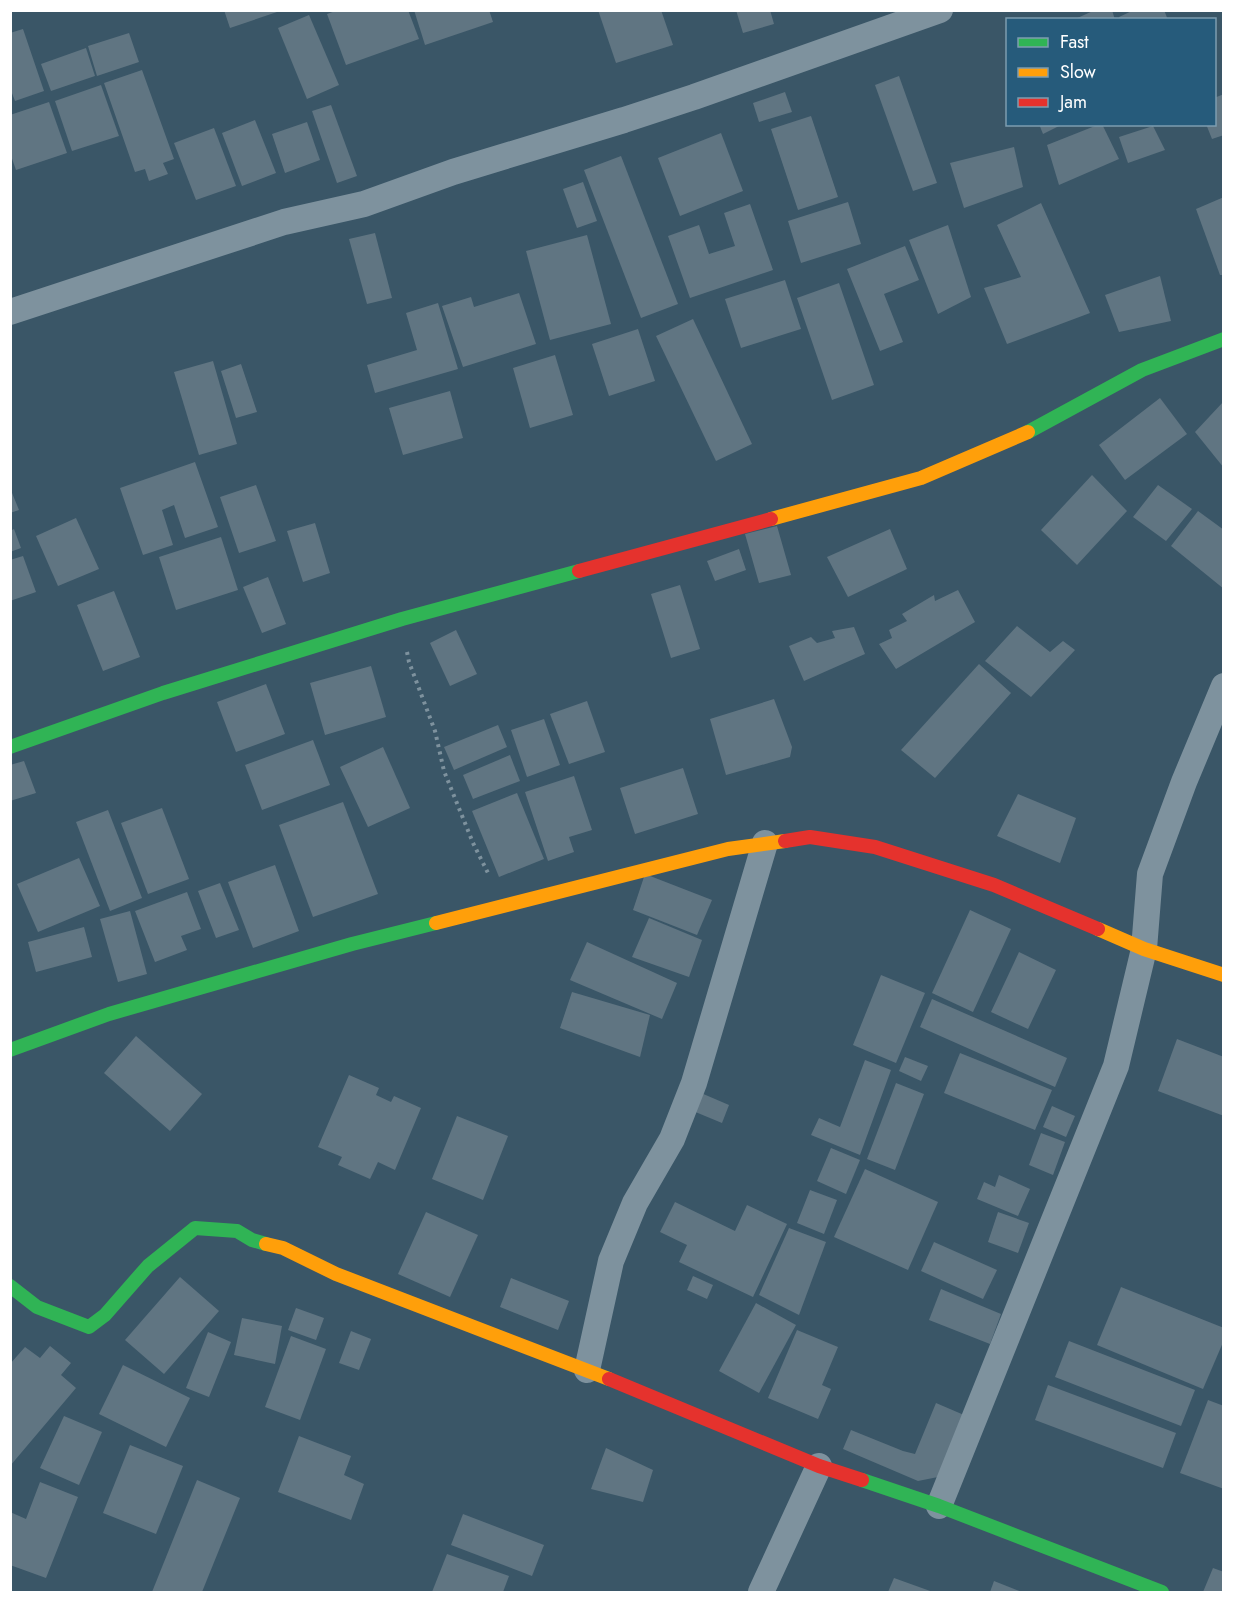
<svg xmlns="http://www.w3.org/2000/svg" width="1234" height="1603" viewBox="0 0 1234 1603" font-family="Jost,sans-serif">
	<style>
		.building { fill: #607582 }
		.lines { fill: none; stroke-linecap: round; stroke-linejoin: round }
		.path { stroke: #7e929e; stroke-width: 4; stroke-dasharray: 3 4.5; stroke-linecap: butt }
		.street { stroke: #7e929e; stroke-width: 26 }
		.fast { stroke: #30b455; stroke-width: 14 }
		.slow { stroke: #ff9f0a; stroke-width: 14 }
		.jam { stroke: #e5322d; stroke-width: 14 }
	</style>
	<rect width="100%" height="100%" fill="#3a5667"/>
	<g class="building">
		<polygon points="224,10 280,10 280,11 230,28"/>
		<polygon points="338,10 408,10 419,39 346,65 327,14"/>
		<polygon points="414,10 489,10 493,22 425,45"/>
		<polygon points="598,10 661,10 673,45 616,63"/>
		<polygon points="736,10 770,10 774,24 743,33"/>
		<polygon points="1095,10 1112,10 1115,20 1073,20"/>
		<polygon points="1134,10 1164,10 1168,20 1120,20 1119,17"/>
		<polygon points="309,15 339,85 307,99 278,28"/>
		<polygon points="23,29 44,91 15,101 10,88 10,33"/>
		<polygon points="129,33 139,62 97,76 88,46"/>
		<polygon points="86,48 95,76 51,91 41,64"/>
		<polygon points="142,70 174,159 163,163 168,174 149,181 145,169 135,172 104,83"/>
		<polygon points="899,76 937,183 913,191 875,85"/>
		<polygon points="101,85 119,136 72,151 55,101"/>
		<polygon points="785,92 792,112 759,122 753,103"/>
		<polygon points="1224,94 1224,135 1212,139 1206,124 1214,124 1214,98"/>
		<polygon points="49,102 67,153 16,170 10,153 10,115"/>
		<polygon points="331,105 357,176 337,183 312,111"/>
		<polygon points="811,116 838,197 798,210 771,129"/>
		<polygon points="255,120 276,173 242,186 222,133"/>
		<polygon points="307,122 320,160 285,173 272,134"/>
		<polygon points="1039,124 1063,124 1043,134"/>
		<polygon points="1100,124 1102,124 1119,159 1059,185 1047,145"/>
		<polygon points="1153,126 1165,150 1128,163 1119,137"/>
		<polygon points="214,128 236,186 196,200 174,143"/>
		<polygon points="721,133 743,191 680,216 658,158"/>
		<polygon points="1014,147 1023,187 964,208 950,163"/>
		<polygon points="621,156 678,304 641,318 584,170"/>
		<polygon points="583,182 597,221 577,228 563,189"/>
		<polygon points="1224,197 1224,275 1220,275 1196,209"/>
		<polygon points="848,202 861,244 801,263 788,221"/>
		<polygon points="1041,203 1090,313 1007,344 984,288 1021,277 997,225"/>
		<polygon points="750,204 773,270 690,298 668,236 699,225 709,254 735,246 724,213"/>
		<polygon points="948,225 971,297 938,314 909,240"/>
		<polygon points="375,233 392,298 367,304 349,239"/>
		<polygon points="587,235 611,324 550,340 526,251"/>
		<polygon points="905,246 919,280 884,294 903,342 880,351 847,269"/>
		<polygon points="1160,276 1171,321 1119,332 1105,295"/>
		<polygon points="785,280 801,329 741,348 725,299"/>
		<polygon points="839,283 874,385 832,400 797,298"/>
		<polygon points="519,293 536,344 463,367 442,306 471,297 474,307"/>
		<polygon points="438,303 458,369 375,393 367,365 417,350 406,313"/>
		<polygon points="693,319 752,444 716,461 656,336"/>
		<polygon points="638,329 655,381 609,396 592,344"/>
		<polygon points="555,355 573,415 530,428 513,368"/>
		<polygon points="213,361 237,444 199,455 174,372"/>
		<polygon points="241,364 257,412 236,418 221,371"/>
		<polygon points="450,391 463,438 403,455 389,408"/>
		<polygon points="1160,398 1187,434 1125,480 1099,445"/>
		<polygon points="1224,401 1224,468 1195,432"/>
		<polygon points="195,462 218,527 185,538 174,505 162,510 173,545 143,555 120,488"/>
		<polygon points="1092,475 1127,511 1077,565 1041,530"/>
		<polygon points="256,485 276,541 239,553 220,497"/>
		<polygon points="1158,485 1192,509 1166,541 1133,517"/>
		<polygon points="10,488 19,510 10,513"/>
		<polygon points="1198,511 1224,530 1224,589 1171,546"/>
		<polygon points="76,518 99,569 58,586 36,536"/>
		<polygon points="315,523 330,573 303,582 287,531"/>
		<polygon points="777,526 791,575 759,583 745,534"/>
		<polygon points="14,529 21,548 10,552 10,531"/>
		<polygon points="890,529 907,569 848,597 827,557"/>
		<polygon points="221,537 238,590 176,610 159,557"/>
		<polygon points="739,549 746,570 715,581 707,561"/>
		<polygon points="23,556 36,592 10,601 10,560"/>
		<polygon points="268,577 286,624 262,633 243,587"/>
		<polygon points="680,585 700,649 671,658 651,594"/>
		<polygon points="958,590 975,622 896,669 879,644 892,638 889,630 907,621 902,614 934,595 935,601"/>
		<polygon points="114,591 140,657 103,671 77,605"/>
		<polygon points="1017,626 1050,652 1063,641 1075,650 1031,697 985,661"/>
		<polygon points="854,627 865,654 804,681 789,646 811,637 817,643 835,638 832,631"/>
		<polygon points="456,630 477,674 450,686 430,643"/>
		<polygon points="979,664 1011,693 935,778 901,750"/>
		<polygon points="371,666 386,717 325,735 310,683"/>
		<polygon points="266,684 285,734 236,752 217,702"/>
		<polygon points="774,699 792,747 790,757 726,775 710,719"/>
		<polygon points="587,701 605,752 569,764 550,714"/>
		<polygon points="544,719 560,765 527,777 511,730"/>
		<polygon points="498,725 507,747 454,770 444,747"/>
		<polygon points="313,740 330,785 262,810 245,765"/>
		<polygon points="383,747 410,808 368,827 340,767"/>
		<polygon points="510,755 520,781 473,799 463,775"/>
		<polygon points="24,761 36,793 10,801 10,765"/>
		<polygon points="683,768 698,814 635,834 620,788"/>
		<polygon points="574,776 592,830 569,837 574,852 548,861 525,792"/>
		<polygon points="517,793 544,859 499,877 472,811"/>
		<polygon points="1018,794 1076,818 1060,863 997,836"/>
		<polygon points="343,802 378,894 313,917 279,825"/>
		<polygon points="162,808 189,879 148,894 121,823"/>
		<polygon points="108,810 142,898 110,911 76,822"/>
		<polygon points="79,858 100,906 38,932 17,884"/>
		<polygon points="275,865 299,931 253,948 228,882"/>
		<polygon points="645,874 712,900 697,935 633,910"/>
		<polygon points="220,883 239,930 216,938 198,891"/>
		<polygon points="187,892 201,929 181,936 187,950 155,962 135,911"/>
		<polygon points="970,910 1011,929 973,1012 932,993"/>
		<polygon points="130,911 147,974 118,982 100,919"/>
		<polygon points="649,918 702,940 689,977 632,957"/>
		<polygon points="84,927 92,957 36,972 28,942"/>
		<polygon points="587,942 677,983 662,1019 570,980"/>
		<polygon points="1019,952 1056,970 1028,1029 991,1012"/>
		<polygon points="881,975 925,993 896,1063 853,1045"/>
		<polygon points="572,992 650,1015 640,1057 560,1028"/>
		<polygon points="932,999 1067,1058 1055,1087 920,1027"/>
		<polygon points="136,1036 202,1094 170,1131 104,1073"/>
		<polygon points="1177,1039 1224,1057 1224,1116 1158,1091"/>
		<polygon points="960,1053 1052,1090 1035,1130 944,1093"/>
		<polygon points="905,1057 928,1066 921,1081 899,1071"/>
		<polygon points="865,1060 891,1070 860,1155 811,1135 819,1118 840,1127"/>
		<polygon points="349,1075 379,1088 376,1095 391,1102 394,1096 421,1108 395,1170 378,1162 370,1179 338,1165 342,1157 318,1147"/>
		<polygon points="896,1083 924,1094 895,1170 867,1159"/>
		<polygon points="701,1093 729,1105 722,1123 693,1111"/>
		<polygon points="1052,1106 1075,1116 1066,1137 1043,1127"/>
		<polygon points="457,1116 508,1136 483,1200 432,1179"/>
		<polygon points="1041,1133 1065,1142 1053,1175 1029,1165"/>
		<polygon points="831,1148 860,1160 846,1194 817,1181"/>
		<polygon points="865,1169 938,1202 908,1270 834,1237"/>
		<polygon points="999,1175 1030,1189 1018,1216 977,1199 984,1182 995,1187"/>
		<polygon points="810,1190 837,1200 824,1234 797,1223"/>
		<polygon points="675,1202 735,1231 747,1205 787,1224 753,1297 679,1262 687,1245 660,1232"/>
		<polygon points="426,1212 478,1235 450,1297 398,1274"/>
		<polygon points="998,1212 1029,1223 1018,1253 988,1242"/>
		<polygon points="789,1228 826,1242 799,1315 759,1295"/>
		<polygon points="934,1242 997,1270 983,1299 921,1271"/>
		<polygon points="693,1276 713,1285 707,1299 687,1290"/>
		<polygon points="180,1277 219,1311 164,1374 125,1340"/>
		<polygon points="511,1278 569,1301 558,1330 500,1307"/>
		<polygon points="1121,1287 1224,1328 1224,1340 1203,1389 1097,1345"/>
		<polygon points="941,1289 1001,1314 990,1344 929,1320"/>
		<polygon points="756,1303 796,1325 759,1393 719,1371"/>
		<polygon points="296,1308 324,1318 316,1340 288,1330"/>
		<polygon points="242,1318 282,1326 275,1364 234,1355"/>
		<polygon points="797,1330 838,1347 822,1385 831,1389 818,1419 768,1398"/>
		<polygon points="351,1331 371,1339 359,1370 339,1363"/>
		<polygon points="208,1332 231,1342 209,1397 186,1388"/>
		<polygon points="291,1336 326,1349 300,1420 265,1407"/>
		<polygon points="1069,1341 1195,1390 1181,1426 1055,1377"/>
		<polygon points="50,1346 71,1363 61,1375 76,1388 10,1466 10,1364 25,1347 40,1358"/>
		<polygon points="123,1365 190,1398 166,1447 99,1414"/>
		<polygon points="1048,1385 1176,1433 1163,1468 1035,1420"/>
		<polygon points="1208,1400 1224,1406 1224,1489 1180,1473"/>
		<polygon points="936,1403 964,1415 938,1477 918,1481 843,1449 851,1430 903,1451 915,1454"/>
		<polygon points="64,1416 102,1432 79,1485 40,1468"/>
		<polygon points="299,1436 351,1456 344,1475 364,1484 351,1520 278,1492"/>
		<polygon points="130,1445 183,1466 156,1534 103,1513"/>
		<polygon points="606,1448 653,1470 643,1502 591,1489"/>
		<polygon points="197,1480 240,1498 202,1592 152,1592"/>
		<polygon points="40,1482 78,1497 46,1578 10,1565 10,1512 26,1519"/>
		<polygon points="463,1514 544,1545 532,1576 451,1545"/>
		<polygon points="447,1554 509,1576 503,1592 432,1592"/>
		<polygon points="1213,1568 1224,1572 1224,1592 1203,1592"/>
		<polygon points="894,1578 933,1592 888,1592"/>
		<polygon points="994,1581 1022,1592 990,1592"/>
	</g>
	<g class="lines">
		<polyline class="path" points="407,652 409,662 435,731 444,771 473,843 489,875"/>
		<g class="street">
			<polyline points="10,312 284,222 364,204 453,172 624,120 694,97 940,10"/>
			<polyline points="587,1370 611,1261 635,1203 672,1139 694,1083 765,843"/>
			<polyline points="939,1506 1116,1066 1144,949 1150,874 1184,782 1224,686"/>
			<polyline points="761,1592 819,1466"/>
		</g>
		<g class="fast">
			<polyline points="1028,432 1142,370 1224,339"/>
			<polyline points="10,747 163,693 402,619 579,571"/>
			<polyline points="10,1050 109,1014 352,944 436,923"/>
			<polyline points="10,1286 37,1307 89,1327 105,1315 148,1266 195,1228 237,1231 252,1240 266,1244"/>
			<polyline points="862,1480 939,1506 1162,1592"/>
		</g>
		<g class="slow">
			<polyline points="771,519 921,478 1028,432"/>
			<polyline points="436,923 728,849 785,841"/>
			<polyline points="1098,929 1144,949 1224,975"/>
			<polyline points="266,1244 283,1248 336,1274 609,1379"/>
		</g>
		<g class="jam">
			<polyline points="579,571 771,519"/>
			<polyline points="785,841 810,837 875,847 994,885 1098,929"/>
			<polyline points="609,1379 819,1466 862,1480"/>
		</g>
	</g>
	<rect width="1234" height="1603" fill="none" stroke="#ffffff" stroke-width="24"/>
	<rect x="1006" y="18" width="210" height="108" fill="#265b7b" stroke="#7d9db0" stroke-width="1.5"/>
	<rect x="1018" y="38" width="30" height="9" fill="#30b455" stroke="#7d9db0" stroke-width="1.5"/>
	<text x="1060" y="48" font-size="18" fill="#ffffff">Fast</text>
	<rect x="1018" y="68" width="30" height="9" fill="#ff9f0a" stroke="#7d9db0" stroke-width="1.5"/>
	<text x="1060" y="78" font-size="18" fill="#ffffff">Slow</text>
	<rect x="1018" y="98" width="30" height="9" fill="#e5322d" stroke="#7d9db0" stroke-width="1.5"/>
	<text x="1060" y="108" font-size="18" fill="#ffffff">Jam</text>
</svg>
